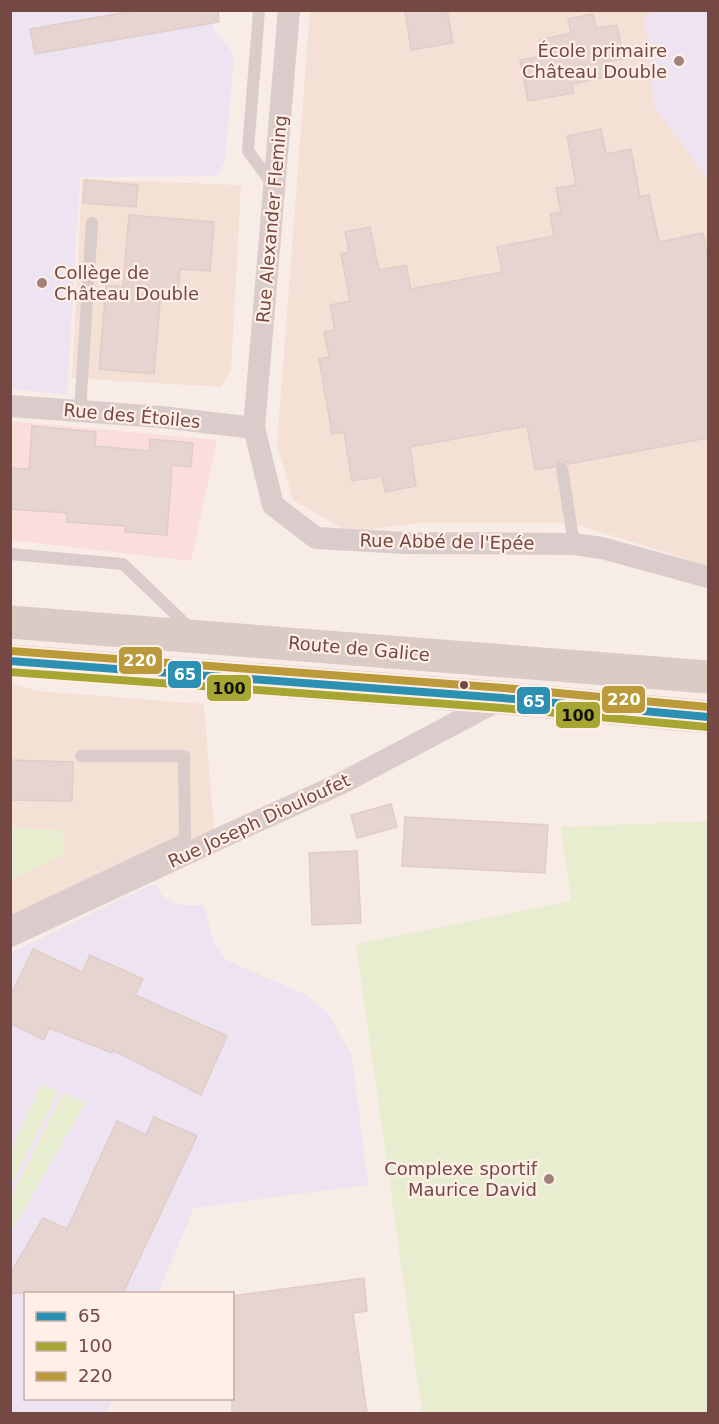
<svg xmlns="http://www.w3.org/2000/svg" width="719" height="1424" viewBox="0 0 719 1424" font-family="'DejaVu Sans',sans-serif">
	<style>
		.residential { fill: #f5e0d6 }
		.commercial { fill: #fbdedb }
		.education { fill: #eee3f1 }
		.green { fill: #e9edcf }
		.building { fill: #e6d4d0; stroke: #e0ccc8; stroke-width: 1.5 }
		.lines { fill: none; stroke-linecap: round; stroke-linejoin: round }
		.lane { stroke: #daccca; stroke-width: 12 }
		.street { stroke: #daccca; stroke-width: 22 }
		.primary { stroke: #dacbc5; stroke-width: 33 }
		.bus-1-casing { stroke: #ffefe7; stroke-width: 12 }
		.bus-2-casing { stroke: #ffefe7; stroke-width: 12 }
		.bus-3-casing { stroke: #ffefe7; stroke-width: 12 }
		.bus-1 { stroke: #2b90b1; stroke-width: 8 }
		.bus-2 { stroke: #a7a633; stroke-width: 8 }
		.bus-3 { stroke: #ba9a3a; stroke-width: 8 }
		.poi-dot { fill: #a3817d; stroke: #ffefe7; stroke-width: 2 }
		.bus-dot { fill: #764844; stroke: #ffefe7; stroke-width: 2 }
		.labels { text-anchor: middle; stroke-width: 4.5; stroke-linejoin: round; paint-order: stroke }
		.poi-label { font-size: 18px; fill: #764844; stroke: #ffefe7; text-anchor: end }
		.street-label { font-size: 18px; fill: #764844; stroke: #ffefe7 }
		.line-badge { stroke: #ffefe7; stroke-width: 2 }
		.badge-label { font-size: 16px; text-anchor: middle; font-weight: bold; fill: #fff }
		.pale-badge-label { font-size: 16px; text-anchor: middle; font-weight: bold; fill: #111 }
	</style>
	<rect width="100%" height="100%" fill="#f7ece6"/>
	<g class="residential">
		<polygon points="310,11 708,11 708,566 572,523 418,523 349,532 293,500 277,444"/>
		<polygon points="82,179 241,185 231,369 221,387 72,378"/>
		<polygon points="10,683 38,691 204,704 214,831 11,927"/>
	</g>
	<polygon class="commercial" points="11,421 217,440 191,561 11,540"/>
	<g class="education">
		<polygon points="664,10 708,11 708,180 654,106 645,16"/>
		<polygon points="10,11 214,11 213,28 234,55 225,162 216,176 80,177 67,395 11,389"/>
		<polygon points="150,885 157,886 162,895 172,902 181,905 203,905 214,942 226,960 306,995 328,1013 352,1056 368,1185 194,1208 158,1293 26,1294 26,1398 113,1399 107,1413 11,1414 11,953"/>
	</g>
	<g class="green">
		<polygon points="708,821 708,1413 422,1413 356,944 571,901 561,827"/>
		<polygon points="11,828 62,830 64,855 11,880"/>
		<polygon points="42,1083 58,1093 11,1185 11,1150"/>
		<polygon points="63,1093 85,1103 11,1232 11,1198"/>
	</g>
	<g class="building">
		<polygon points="139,10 218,10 219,22 35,54 30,29"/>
		<polygon points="405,10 447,10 453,43 411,50"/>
		<polygon points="593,14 596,28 617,25 624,59 603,62 606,77 572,84 574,93 528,101 520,60 542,56 539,40 571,33 568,19"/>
		<polygon points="601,129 606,154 631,149 640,197 649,195 659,242 703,233 708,258 708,438 569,464 565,461 560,460 554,467 535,470 527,426 410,447 416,486 385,492 382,476 352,481 344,432 332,434 319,359 329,357 324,332 335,330 330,305 350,301 341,254 349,252 345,232 370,227 379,270 406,265 411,289 502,272 497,247 554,236 550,214 561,212 556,188 576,185 567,136"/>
		<polygon points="85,180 138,185 136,207 83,203"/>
		<polygon points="129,215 214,222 210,271 180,269 178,291 161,290 154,374 99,369 106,285 123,287"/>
		<polygon points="32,426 96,432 95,446 149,451 150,439 193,443 191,467 172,465 167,535 125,532 125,526 67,522 67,513 10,509 10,468 29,469"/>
		<polygon points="10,760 73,762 72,801 10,800"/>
		<polygon points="391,804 397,827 357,838 351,815"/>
		<polygon points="405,817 548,825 545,873 402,866"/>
		<polygon points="357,851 361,923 312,925 309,853"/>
		<polygon points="33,949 82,972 90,955 143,979 135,995 227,1036 201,1095 113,1050 112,1053 49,1028 44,1040 10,1023 10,997"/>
		<polygon points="154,1117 197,1136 123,1293 10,1293 10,1274 43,1218 67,1229 117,1121 146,1135"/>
		<polygon points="364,1278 367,1311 353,1313 367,1413 232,1413 232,1296"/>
	</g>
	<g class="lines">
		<g class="lane">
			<polyline points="259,10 248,151 274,186"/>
			<polyline points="80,411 92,223"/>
			<polyline points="562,468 574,544"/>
			<polyline points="10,554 123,564 193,631"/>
			<polyline points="10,922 185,839 184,756 81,756"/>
		</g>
		<g class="street">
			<polyline points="289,10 254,428 273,505 316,538 405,543 574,544 602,548 708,577"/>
			<polyline points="10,406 161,417 254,428"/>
			<polyline points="10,936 229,834 342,783 503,698"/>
		</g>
		<g class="primary">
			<polyline points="10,622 708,677"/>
			<polyline points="10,661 503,698 708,717"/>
		</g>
		<g class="bus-1-casing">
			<polyline id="bus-1" points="10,661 503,698 708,717"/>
		</g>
		<g class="bus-2-casing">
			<polyline id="bus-2" points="10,672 502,708 707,727"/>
		</g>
		<g class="bus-3-casing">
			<polyline id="bus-3" points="11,651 504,688 708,707"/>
		</g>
		<use href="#bus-1" class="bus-1"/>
		<use href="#bus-2" class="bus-2"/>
		<use href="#bus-3" class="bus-3"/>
	</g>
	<g class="poi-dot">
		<circle cx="679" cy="61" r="6"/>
		<circle cx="42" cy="283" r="6"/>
		<circle cx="549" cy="1179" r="6"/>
	</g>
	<circle class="bus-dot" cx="464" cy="685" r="5"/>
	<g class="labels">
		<g class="poi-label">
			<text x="667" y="57">École primaire<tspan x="667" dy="21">Château Double</tspan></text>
			<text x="54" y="279" text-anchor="start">Collège de<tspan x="54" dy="21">Château Double</tspan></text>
			<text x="537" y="1175">Complexe sportif<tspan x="537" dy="21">Maurice David</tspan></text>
		</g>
		<g class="street-label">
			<text transform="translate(272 219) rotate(-85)" y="6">Rue Alexander Fleming</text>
			<text transform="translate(132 416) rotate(5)" y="6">Rue des Étoiles</text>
			<text transform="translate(447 542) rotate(1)" y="6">Rue Abbé de l'Epée</text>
			<text transform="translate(359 649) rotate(5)" y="6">Route de Galice</text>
			<text transform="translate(259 821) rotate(-25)" y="6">Rue Joseph Diouloufet</text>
		</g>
	</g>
	<g class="line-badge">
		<rect x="118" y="646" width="45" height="29" rx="6" fill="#ba9a3a"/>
		<rect x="167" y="660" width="35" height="29" rx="6" fill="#2b90b1"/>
		<rect x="206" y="674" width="46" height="28" rx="6" fill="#a7a633"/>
		<rect x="601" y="685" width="45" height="29" rx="6" fill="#ba9a3a"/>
		<rect x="516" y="686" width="35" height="29" rx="6" fill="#2b90b1"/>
		<rect x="555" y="701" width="46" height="28" rx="6" fill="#a7a633"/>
	</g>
	<g class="badge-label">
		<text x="140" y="666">220</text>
		<text x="185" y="680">65</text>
		<text x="624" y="705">220</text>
		<text x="534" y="707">65</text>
	</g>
	<g class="pale-badge-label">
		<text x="229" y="694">100</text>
		<text x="578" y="721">100</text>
	</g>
	<rect width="719" height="1424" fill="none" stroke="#764844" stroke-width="24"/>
	<rect x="24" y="1292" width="210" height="108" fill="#ffefe7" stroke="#c8aca6" stroke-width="1.5"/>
	<rect x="36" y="1312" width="30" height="9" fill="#2b90b1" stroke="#c8aca6" stroke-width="1.5"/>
	<text x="78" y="1322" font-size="18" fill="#764844">65</text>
	<rect x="36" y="1342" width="30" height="9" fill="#a7a633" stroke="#c8aca6" stroke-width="1.5"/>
	<text x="78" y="1352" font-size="18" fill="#764844">100</text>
	<rect x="36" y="1372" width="30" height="9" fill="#ba9a3a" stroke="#c8aca6" stroke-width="1.5"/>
	<text x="78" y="1382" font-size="18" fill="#764844">220</text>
</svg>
